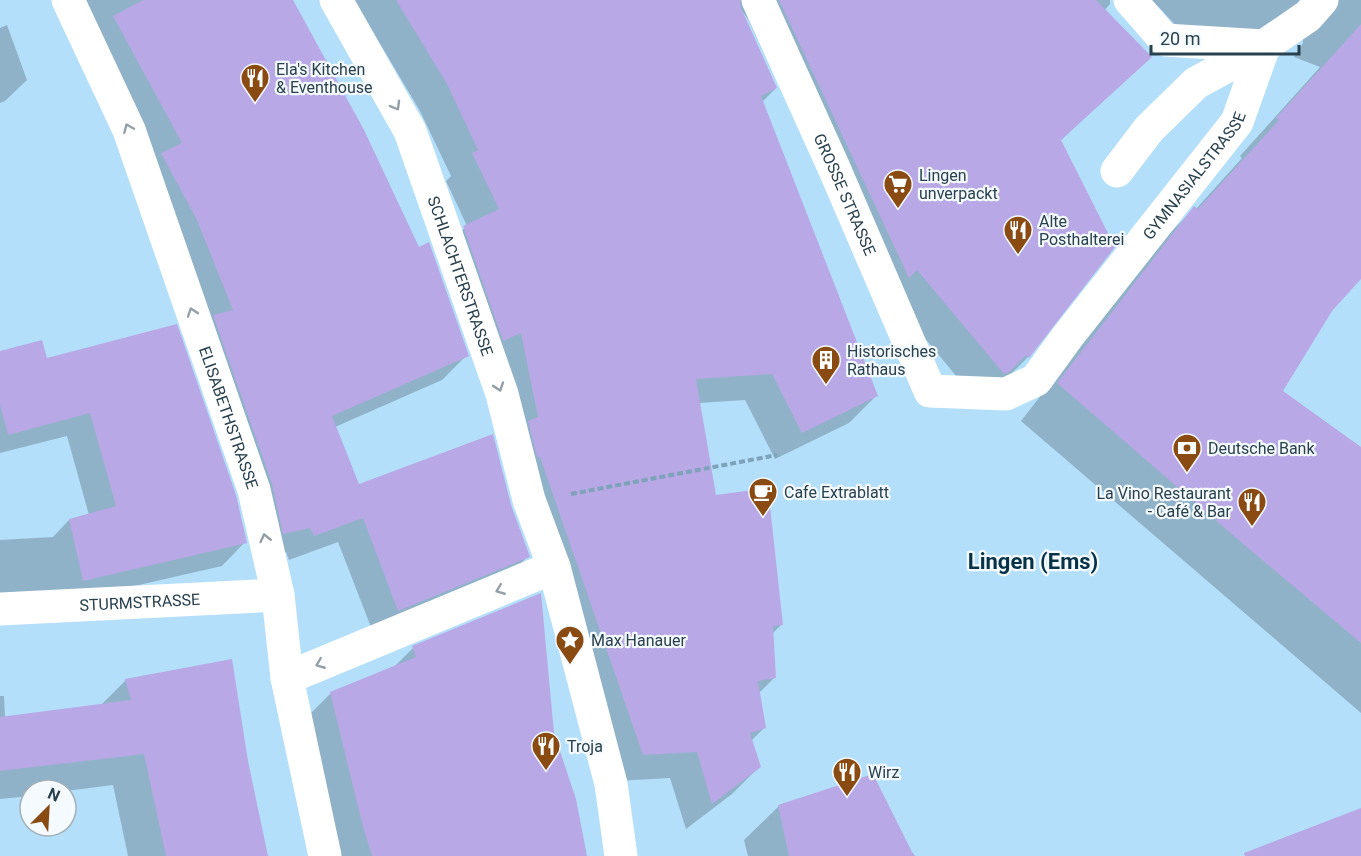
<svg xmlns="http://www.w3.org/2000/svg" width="1361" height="856" viewBox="0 0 1361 856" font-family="Roboto,sans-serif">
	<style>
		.shadow { fill: #0003 }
		.building { fill: #b8a8e5 }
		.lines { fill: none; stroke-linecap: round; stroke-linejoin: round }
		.path { stroke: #7ea2b9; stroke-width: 4; stroke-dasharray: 6 3; stroke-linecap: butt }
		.minor { stroke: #fff; stroke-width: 33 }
		.oneway { stroke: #94a0a6 }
		.labels { text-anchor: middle; stroke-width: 4.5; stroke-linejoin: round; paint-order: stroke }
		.poi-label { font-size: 16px; fill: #29404e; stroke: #f4fafd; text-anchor: start }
		.street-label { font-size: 16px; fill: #29404e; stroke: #f4fafd }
		.district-label { font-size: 22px; font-weight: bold; fill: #073349; stroke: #f4fafd }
	</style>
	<rect width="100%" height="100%" fill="#b3dffb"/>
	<g class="shadow">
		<polygon points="71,0 292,0 467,355 442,380 335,427 358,486 509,505 528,556 504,581 374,635 338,542 289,560 286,552 259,558 189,341"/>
		<polygon points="354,0 1110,0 1110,4 1104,11 1150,57 1060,141 1113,247 1028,357 1001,384 976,400 890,296 882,303 748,19 742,11 776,88 762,102 876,396 849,423 775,459 745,400 699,403 715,497 781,625 772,634 775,677 759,693 765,727 751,741 759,767 732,794 686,829 670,778 617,781 437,254 467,226 446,181 451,176 420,111"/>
		<polygon points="1152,0 1361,0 1361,277 1331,310 1281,391 1361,449 1361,713 1021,421 1157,246 1195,208 1196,209 1242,158 1240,156 1320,67 1294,57 1303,43 1303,33 1253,41 1181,31"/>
		<polygon points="7,25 27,80 5,101 0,103 0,28"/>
		<polygon points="0,353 46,360 245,542 222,566 60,603 0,605 0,540 53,537 69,520 89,515 67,436 0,453"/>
		<polygon points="413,648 552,733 585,856 324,856 293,731 330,694 392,669"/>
		<polygon points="126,680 246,761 266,856 128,856 113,785 66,791 30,790 30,796 0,799 0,696 4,696 5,718 100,706"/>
		<polygon points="779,806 908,847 915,856 748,856 744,840"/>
	</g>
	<g class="building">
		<polygon points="143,0 293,0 364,130 419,247 429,242 469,356 332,416 359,484 493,434 511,505 530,557 398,611 363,518 314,536 310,528 283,534 272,484 213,315 233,310 197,220 161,153 182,143 113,16"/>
		<polygon points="396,0 740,0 741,8 777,88 761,96 878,396 802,433 772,374 696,379 716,495 768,488 783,625 773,626 776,678 758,681 766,728 750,733 761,767 712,804 697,752 643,755 540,457 537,457 528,421 538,417 521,333 503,341 463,226 499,209 472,153 478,150 447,84"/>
		<polygon points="779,0 1096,0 1152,57 1061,140 1115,247 1029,358 1026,355 1009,372 1004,374 917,270 909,278"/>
		<polygon points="1361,24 1361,279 1332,311 1283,391 1361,447 1361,643 1242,543 1057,383 1194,206 1198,209 1279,120 1276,118"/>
		<polygon points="177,324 236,495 247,543 83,581 69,519 116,506 90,413 8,435 0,405 0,351 42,340 47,358"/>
		<polygon points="541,593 554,733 576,799 587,856 372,856 362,823 330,692 416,657 412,646"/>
		<polygon points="232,659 248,761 268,856 166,856 144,754 0,771 0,717 131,700 125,679"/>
		<polygon points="873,774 914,856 789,856 778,805"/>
		<polygon points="1361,808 1361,856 1245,856 1244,853"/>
	</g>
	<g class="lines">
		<polyline class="path" points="571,494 777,455"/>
		<g class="minor">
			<path id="s1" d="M68,0L129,130L254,490L278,595L287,678L325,856"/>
			<path id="s2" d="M336,0L410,131L502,394L529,500L554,567L611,784L621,856"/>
			<path id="s3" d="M758,0L834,168L930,391L1006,394L1036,380L1068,336L1237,122L1264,46"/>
			<polyline points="1130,0 1165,40 1264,46"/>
			<polyline points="1117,171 1149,129 1196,83 1264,46 1308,16 1322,0"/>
			<path id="s4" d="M0,609L278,595"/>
			<polyline points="287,678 554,567"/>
		</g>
	</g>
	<defs><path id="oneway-chevron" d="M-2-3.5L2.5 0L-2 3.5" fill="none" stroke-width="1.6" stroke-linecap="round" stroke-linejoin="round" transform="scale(1.5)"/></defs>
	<g class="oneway">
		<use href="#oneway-chevron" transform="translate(396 106) rotate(60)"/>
		<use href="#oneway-chevron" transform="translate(128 128) rotate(-113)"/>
		<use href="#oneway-chevron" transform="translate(192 312) rotate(-109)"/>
		<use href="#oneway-chevron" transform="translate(499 387) rotate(71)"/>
		<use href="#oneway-chevron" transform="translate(265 538) rotate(-103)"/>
		<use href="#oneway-chevron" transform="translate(500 590) rotate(158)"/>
		<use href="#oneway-chevron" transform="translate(320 664) rotate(158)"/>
	</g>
	<defs>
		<g id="restaurant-pin" transform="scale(1.5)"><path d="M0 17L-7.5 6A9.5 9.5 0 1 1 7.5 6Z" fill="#8a4b12" stroke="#f4fafd"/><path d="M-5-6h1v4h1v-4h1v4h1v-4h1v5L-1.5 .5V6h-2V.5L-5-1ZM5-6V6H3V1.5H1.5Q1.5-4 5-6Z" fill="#fff"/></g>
		<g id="supermarket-pin" transform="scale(1.5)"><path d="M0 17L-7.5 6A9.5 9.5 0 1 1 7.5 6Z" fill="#8a4b12" stroke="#f4fafd"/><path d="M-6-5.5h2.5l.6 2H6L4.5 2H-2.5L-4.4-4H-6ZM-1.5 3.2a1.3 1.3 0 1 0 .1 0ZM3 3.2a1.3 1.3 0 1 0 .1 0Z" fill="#fff"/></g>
		<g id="building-pin" transform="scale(1.5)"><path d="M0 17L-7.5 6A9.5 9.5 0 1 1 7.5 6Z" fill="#8a4b12" stroke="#f4fafd"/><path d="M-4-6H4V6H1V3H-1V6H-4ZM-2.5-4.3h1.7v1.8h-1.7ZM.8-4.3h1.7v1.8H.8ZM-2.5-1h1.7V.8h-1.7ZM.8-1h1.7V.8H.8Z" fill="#fff"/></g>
		<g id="bank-pin" transform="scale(1.5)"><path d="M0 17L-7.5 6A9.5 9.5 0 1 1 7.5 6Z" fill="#8a4b12" stroke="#f4fafd"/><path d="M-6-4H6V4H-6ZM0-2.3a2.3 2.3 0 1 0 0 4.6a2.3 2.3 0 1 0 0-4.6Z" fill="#fff"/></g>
		<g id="cafe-pin" transform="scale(1.5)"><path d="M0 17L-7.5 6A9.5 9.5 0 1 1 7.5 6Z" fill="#8a4b12" stroke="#f4fafd"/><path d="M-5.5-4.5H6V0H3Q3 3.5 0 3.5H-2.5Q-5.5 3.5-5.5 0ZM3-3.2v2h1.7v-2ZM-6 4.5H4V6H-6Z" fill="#fff"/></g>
		<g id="sight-pin" transform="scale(1.5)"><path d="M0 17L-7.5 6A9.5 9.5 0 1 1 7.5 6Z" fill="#8a4b12" stroke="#f4fafd"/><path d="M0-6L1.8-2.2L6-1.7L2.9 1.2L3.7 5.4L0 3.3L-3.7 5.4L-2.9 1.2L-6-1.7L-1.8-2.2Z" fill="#fff"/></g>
	</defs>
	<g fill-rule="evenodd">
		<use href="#restaurant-pin" x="255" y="78"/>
		<use href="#supermarket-pin" x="898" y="184"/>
		<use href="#restaurant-pin" x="1018" y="230"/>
		<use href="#building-pin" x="826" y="360"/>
		<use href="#bank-pin" x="1187" y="448"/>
		<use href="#cafe-pin" x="763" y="492"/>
		<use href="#restaurant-pin" x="1252" y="502"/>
		<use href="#sight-pin" x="570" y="640"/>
		<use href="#restaurant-pin" x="546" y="746"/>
		<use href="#restaurant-pin" x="847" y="772"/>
	</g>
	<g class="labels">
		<g class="poi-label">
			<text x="276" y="75">Ela's Kitchen<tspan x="276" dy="18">&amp; Eventhouse</tspan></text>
			<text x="919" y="181">Lingen<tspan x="919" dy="18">unverpackt</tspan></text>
			<text x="1039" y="227">Alte<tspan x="1039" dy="18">Posthalterei</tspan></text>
			<text x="847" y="357">Historisches<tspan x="847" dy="18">Rathaus</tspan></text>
			<text x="1208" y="454">Deutsche Bank</text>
			<text x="784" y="498">Cafe Extrablatt</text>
			<text x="1231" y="499" text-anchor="end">La Vino Restaurant<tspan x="1231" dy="18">- Café &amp; Bar</tspan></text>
			<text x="591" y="646">Max Hanauer</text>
			<text x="567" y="752">Troja</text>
			<text x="868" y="778">Wirz</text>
		</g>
		<g class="street-label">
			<text dy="6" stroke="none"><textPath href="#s3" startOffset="795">GYMNASIALSTRASSE</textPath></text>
			<text dy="6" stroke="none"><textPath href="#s3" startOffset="213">GROSSE STRASSE</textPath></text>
			<text dy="6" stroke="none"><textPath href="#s2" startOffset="304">SCHLACHTERSTRASSE</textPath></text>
			<text dy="6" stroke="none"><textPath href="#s1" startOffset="448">ELISABETHSTRASSE</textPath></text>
			<text dy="6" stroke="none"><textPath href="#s4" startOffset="140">STURMSTRASSE</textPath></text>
		</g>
		<g class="district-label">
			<text x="1033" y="569">Lingen (Ems)</text>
		</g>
	</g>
	<g transform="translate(48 808) rotate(24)"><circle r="28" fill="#f4fafd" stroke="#a3b0b7" stroke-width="1.5"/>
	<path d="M0-4.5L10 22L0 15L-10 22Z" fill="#8a4b12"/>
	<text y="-9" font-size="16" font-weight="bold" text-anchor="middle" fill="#29404e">N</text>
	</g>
	<path d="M1151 45v9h148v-9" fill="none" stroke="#29404e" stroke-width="3"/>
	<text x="1160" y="45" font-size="18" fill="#29404e" stroke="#f4fafd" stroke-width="4.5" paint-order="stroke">20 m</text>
</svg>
